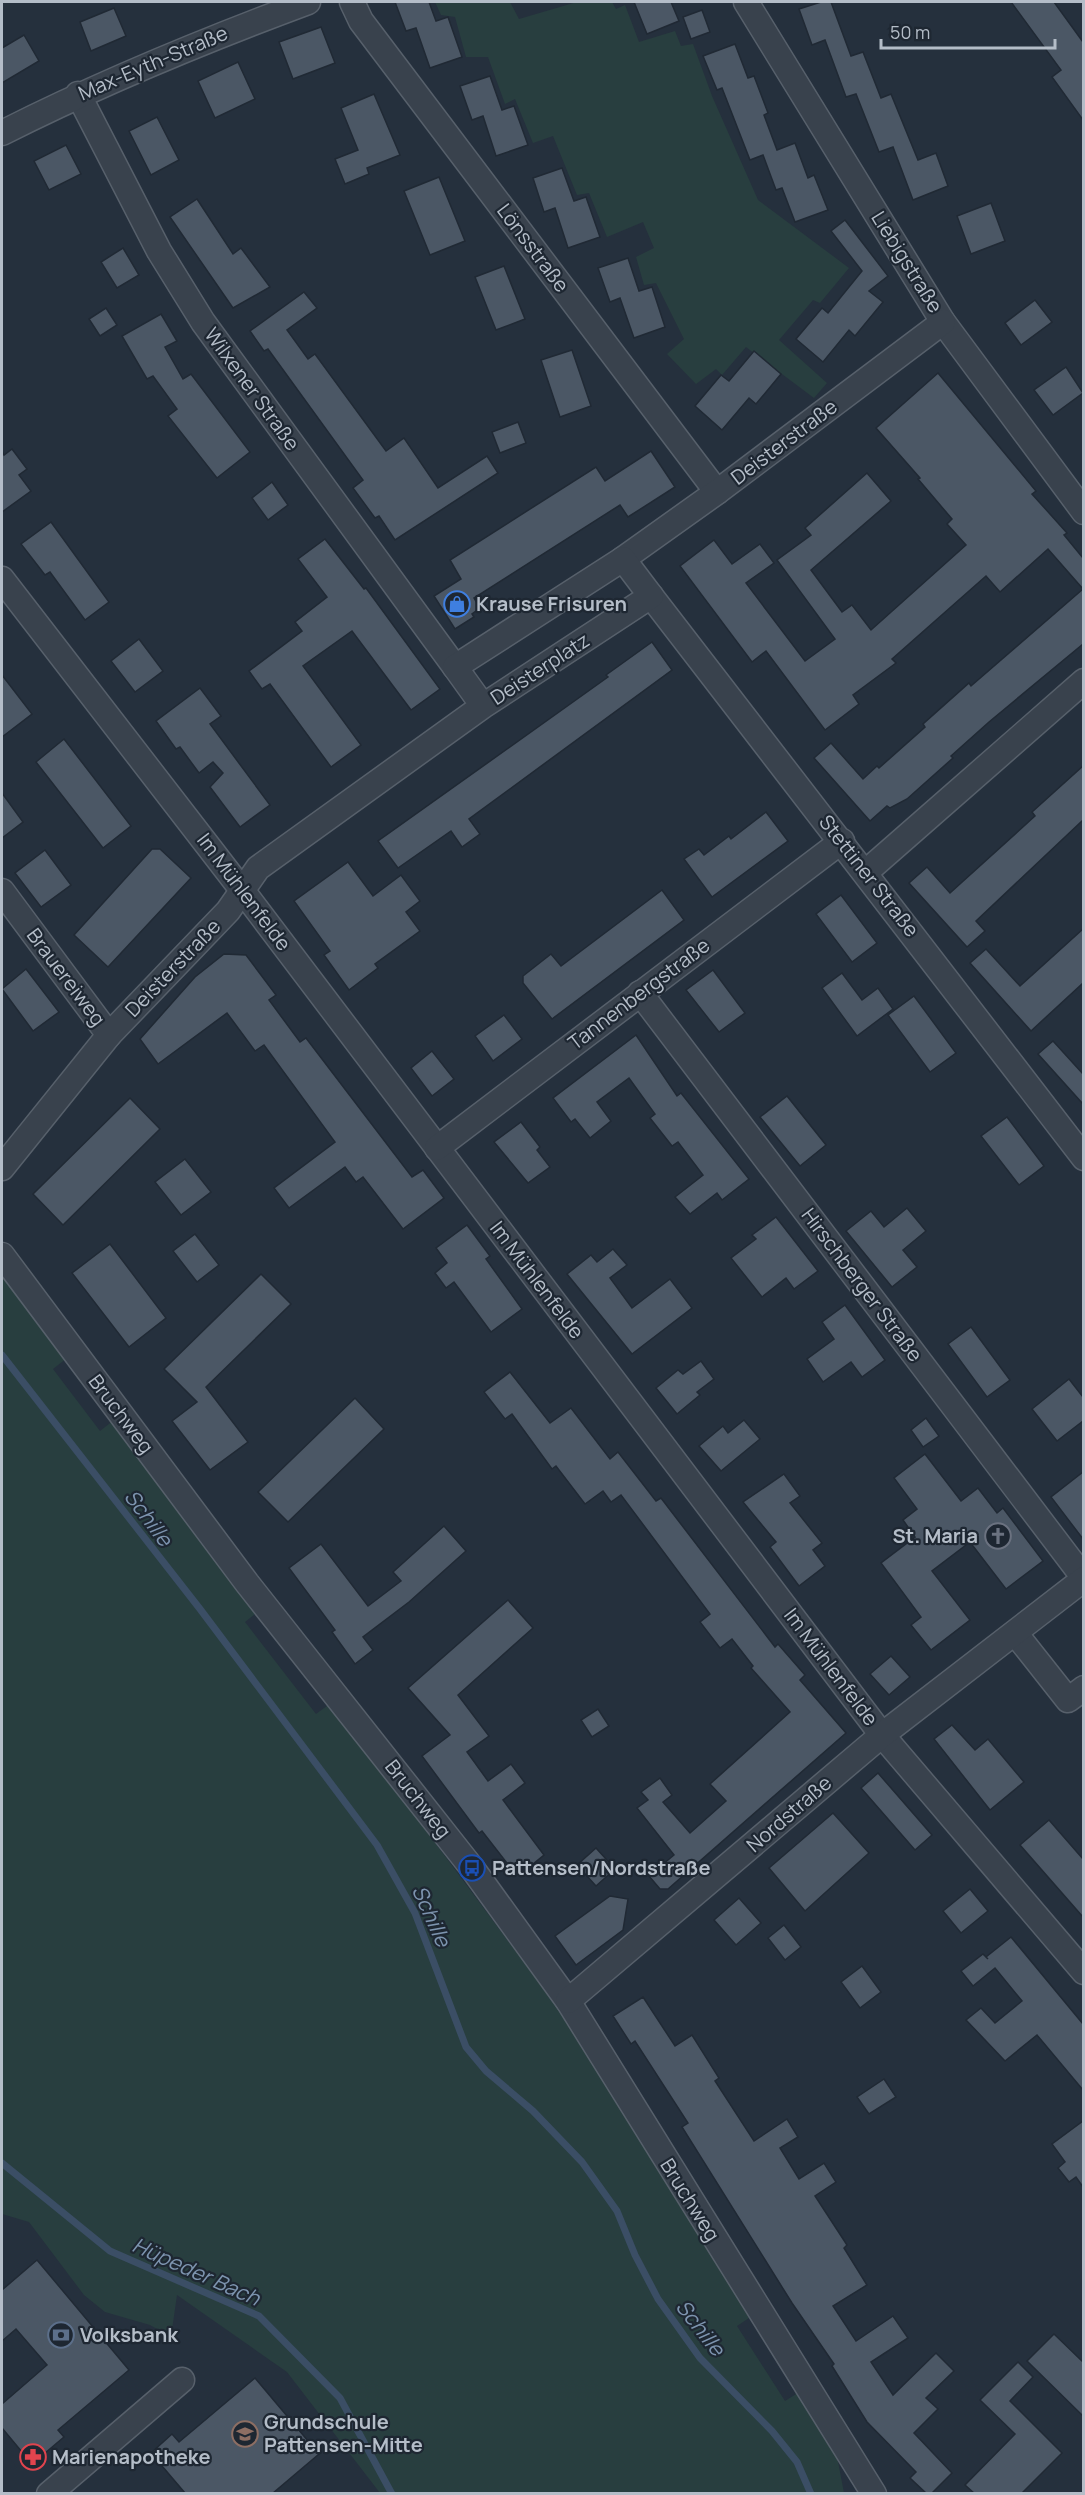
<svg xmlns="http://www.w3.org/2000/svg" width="1085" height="2495" viewBox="0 0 1085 2495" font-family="Manrope,sans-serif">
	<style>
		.green { fill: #283e3f }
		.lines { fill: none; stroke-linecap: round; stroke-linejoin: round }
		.stream { stroke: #3b4e65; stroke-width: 7 }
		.building { fill: #4b5765; stroke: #202934; stroke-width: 1.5 }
		.street-casing { stroke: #57606b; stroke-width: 27 }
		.street { stroke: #39424d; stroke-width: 24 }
		.labels { text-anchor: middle; stroke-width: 4.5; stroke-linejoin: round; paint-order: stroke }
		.street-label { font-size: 20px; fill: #b4bdc8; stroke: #1e2732 }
		.poi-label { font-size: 20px; font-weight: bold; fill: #b4bdc8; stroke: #1e2732; text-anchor: start }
		.water-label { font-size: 21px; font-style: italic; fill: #7d94af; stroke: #1e2732 }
	</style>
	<rect width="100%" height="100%" fill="#25303d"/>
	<g class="green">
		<polygon points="435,2 510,2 519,19 577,2 612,2 616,9 625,5 639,42 675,31 681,46 693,44 712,96 758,200 849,268 820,303 813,300 779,340 827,383 814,398 746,347 722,375 716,369 696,384 667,354 684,339 656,283 644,285 636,257 654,248 643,222 607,237 589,193 577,195 553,136 533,143 515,99 505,104 488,57 466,57 455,17 441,15"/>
		<polygon points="2,1274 67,1358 53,1369 100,1431 114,1420 260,1610 245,1622 316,1714 331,1703 558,2008 752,2316 737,2326 785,2401 801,2391 836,2451 844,2493 380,2493 287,2372 177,2295 171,2337 150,2325 105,2312 84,2295 29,2222 2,2214"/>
	</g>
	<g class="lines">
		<g class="stream">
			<polyline points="2,1355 200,1609 377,1845 415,1913 466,2047 486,2071 533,2111 582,2162 617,2211 635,2255 658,2299 700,2358 772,2431 797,2462 811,2494"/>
			<polyline points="2,2163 110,2251 259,2316 340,2398 392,2494"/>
		</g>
	</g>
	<g class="building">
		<polygon points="395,2 429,2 436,21 448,17 462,57 430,68 416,28 406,31"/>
		<polygon points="634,2 671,2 679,21 647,34"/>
		<polygon points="821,2 831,2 851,56 863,52 881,98 891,94 918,160 936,153 948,186 913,200 893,147 879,152 856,94 846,97 825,40 812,45 799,9"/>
		<polygon points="1011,2 1054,2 1083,42 1083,120 1052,77 1061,70"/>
		<polygon points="114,8 126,36 91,51 80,22"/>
		<polygon points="702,10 710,32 691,39 683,17"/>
		<polygon points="321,27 335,63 293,79 279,42"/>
		<polygon points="24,35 39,61 2,83 2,48"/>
		<polygon points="735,44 748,78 754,76 768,113 764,115 777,150 795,143 808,178 814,175 828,210 795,222 782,188 776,190 763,155 750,160 722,88 717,90 703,56"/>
		<polygon points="238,62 255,99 215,118 198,81"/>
		<polygon points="490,76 502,110 514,106 528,145 496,156 483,116 472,120 460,86"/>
		<polygon points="374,94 400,155 367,168 369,174 345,184 335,159 358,150 341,108"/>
		<polygon points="157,117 179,160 151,175 129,131"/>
		<polygon points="66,145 81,174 49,190 34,161"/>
		<polygon points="562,168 574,201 586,197 600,237 568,248 555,208 544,212 533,178"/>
		<polygon points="439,177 465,241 430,255 404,191"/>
		<polygon points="197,199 233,254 241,248 270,287 233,308 170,217"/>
		<polygon points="991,203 1005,241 971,254 957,216"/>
		<polygon points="845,220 888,276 869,291 883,302 855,336 849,330 823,362 796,339 822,308 828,313 862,271 831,231"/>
		<polygon points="123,248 139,275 117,288 101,262"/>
		<polygon points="628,258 639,291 652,287 665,327 634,338 620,298 610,302 598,268"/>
		<polygon points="504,266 525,319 496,330 475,277"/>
		<polygon points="304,292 317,308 287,330 308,359 315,354 386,451 404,438 438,488 487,456 498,473 395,540 379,516 375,518 353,488 363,480 268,349 264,351 250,331"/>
		<polygon points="1035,300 1052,322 1021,345 1005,323"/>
		<polygon points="106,308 117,325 100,336 89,319"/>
		<polygon points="161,314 177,341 165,347 183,379 191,374 250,452 217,478 168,416 177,409 153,376 147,379 122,336"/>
		<polygon points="572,350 591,406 560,417 541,360"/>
		<polygon points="754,351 781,374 756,404 749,398 722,430 695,406 721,375 729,381"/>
		<polygon points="1066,367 1083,393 1053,415 1034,390"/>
		<polygon points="938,373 1036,491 1032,494 1067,533 1064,535 1083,558 1083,644 989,722 951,756 953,758 907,799 890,808 887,806 870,821 814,758 831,743 863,779 877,766 879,768 925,727 923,724 969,683 971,686 1083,589 1048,549 1000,592 986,576 892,659 896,663 853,695 859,704 825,730 766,651 752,662 680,566 714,540 732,564 760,544 774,563 746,583 805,661 835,639 777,560 811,535 805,528 867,473 891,501 811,570 842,612 852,605 871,630 966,545 947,524 952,519 918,479 920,478 876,428"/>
		<polygon points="518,422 526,443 500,453 492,432"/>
		<polygon points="12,449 27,469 19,475 31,491 2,512 2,451 4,455"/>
		<polygon points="651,451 675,487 628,517 620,505 474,598 480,608 472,614 474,617 455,629 434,596 461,579 450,560 596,467 605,481"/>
		<polygon points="272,482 288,505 268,520 252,498"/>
		<polygon points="51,522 109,602 85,620 50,572 45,575 21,544"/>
		<polygon points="325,539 364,589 366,588 440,689 411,710 352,631 303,666 361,745 331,767 270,684 262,689 249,671 302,631 295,622 327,597 298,559"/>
		<polygon points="139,639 163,671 135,692 111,661"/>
		<polygon points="652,642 672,670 469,819 480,834 462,847 451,831 398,868 378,841 608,677 606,675"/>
		<polygon points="2,675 32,714 2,737"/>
		<polygon points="200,688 221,716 210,724 270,805 240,827 210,787 223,773 213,762 199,773 180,747 176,749 156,721"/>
		<polygon points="64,739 131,826 103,848 36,762"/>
		<polygon points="1083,766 1083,820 976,921 985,931 967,947 909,883 927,867 950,893 1035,816 1032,812"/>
		<polygon points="2,793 23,822 2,838"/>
		<polygon points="766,812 788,841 712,897 684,859 699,849 704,855 729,836 731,839"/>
		<polygon points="152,849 160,849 191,878 108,967 74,935"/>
		<polygon points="45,850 71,885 41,907 15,873"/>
		<polygon points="348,862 373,896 401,875 420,901 406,912 420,931 375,964 378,968 349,990 324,955 330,951 294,901"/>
		<polygon points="662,890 684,920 552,1019 523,983 523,976 551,954 561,966"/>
		<polygon points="841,895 877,943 852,962 816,914"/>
		<polygon points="1083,929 1083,983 1031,1031 970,963 986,949 1020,986"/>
		<polygon points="224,954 246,955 276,995 269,1000 300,1042 306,1038 412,1177 423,1170 444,1198 403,1229 363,1177 356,1182 345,1167 289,1208 274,1188 335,1142 264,1045 255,1051 227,1013 158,1064 140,1039 195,977"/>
		<polygon points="26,969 59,1012 33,1031 2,989"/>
		<polygon points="713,970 745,1013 719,1032 686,990"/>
		<polygon points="842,973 862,1000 878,988 893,1009 857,1036 822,988"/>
		<polygon points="914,996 956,1053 930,1072 888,1015"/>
		<polygon points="504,1015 522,1039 493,1061 475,1036"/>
		<polygon points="636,1035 677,1096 681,1093 749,1179 722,1200 717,1193 690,1214 675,1197 703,1175 678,1142 672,1146 650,1118 655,1114 629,1078 597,1102 611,1121 590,1138 575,1119 571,1122 553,1098"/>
		<polygon points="1053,1041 1083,1074 1083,1104 1038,1054"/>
		<polygon points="432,1051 454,1079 432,1096 411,1068"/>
		<polygon points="787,1096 826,1145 800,1166 760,1117"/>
		<polygon points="130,1098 160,1129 63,1225 33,1194"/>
		<polygon points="1007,1117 1044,1166 1019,1185 981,1136"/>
		<polygon points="521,1122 540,1147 537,1150 550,1167 528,1183 494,1142"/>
		<polygon points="185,1159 211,1192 181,1215 155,1182"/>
		<polygon points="907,1208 926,1231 903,1250 917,1267 892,1287 846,1231 871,1211 884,1227"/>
		<polygon points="776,1217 818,1271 794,1289 786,1278 762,1297 731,1258 756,1239 752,1235"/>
		<polygon points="467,1225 490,1256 486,1259 522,1309 491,1332 454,1282 446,1288 435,1273 447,1263 436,1248"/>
		<polygon points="195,1234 219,1265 197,1282 173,1251"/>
		<polygon points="110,1244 166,1318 129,1347 72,1273"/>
		<polygon points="613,1249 627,1265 610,1278 632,1308 670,1279 692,1308 632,1354 567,1274 591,1255 597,1262"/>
		<polygon points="261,1274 291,1304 206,1387 248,1442 210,1470 172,1421 197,1402 164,1369"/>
		<polygon points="845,1305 885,1360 862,1377 851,1362 823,1382 807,1359 834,1339 822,1322"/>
		<polygon points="971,1327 1010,1380 987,1397 948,1344"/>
		<polygon points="701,1361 714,1379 697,1392 700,1395 677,1414 656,1388 678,1370 683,1374"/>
		<polygon points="510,1372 550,1423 571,1408 610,1459 618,1452 656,1501 661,1498 775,1647 778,1644 805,1675 800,1680 846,1733 668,1889 660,1889 649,1876 674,1855 637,1808 648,1800 641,1792 660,1778 672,1795 663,1802 690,1833 726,1801 710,1784 790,1712 751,1668 753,1666 732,1639 720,1648 700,1622 710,1614 621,1495 611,1502 603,1491 585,1504 556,1466 552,1469 512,1414 505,1419 484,1392"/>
		<polygon points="1069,1379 1083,1397 1083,1421 1057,1441 1032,1409"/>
		<polygon points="355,1398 384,1429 288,1522 258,1492"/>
		<polygon points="926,1418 939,1436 923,1447 911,1430"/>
		<polygon points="744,1420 760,1439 721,1471 699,1446 723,1426 728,1433"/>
		<polygon points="925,1454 961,1501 978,1488 997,1513 1003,1508 1043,1561 1006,1589 970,1542 932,1571 970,1620 931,1650 911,1625 921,1617 881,1563 915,1537 903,1520 917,1509 894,1478"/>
		<polygon points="1083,1472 1083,1539 1051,1497"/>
		<polygon points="784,1474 800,1496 790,1503 822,1543 813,1550 825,1566 799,1586 770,1547 776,1542 743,1502"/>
		<polygon points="444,1526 466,1551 409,1602 363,1637 373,1650 355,1664 332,1632 335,1630 289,1568 321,1544 368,1606 401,1581 393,1572"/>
		<polygon points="508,1600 533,1628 458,1695 489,1736 467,1752 488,1781 511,1764 525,1783 503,1800 544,1855 528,1868 525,1864 514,1872 482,1831 479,1833 422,1756 450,1735 408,1688"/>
		<polygon points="891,1656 910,1677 889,1695 870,1674"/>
		<polygon points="598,1709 609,1726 592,1737 581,1720"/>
		<polygon points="952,1725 975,1750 988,1739 1024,1782 990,1810 934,1739"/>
		<polygon points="878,1773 932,1835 915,1850 861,1788"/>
		<polygon points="833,1813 869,1853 805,1911 769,1868"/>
		<polygon points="1049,1820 1083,1859 1083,1917 1020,1845"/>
		<polygon points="596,1848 615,1869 596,1886 577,1865"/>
		<polygon points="970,1889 988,1911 961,1933 943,1911"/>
		<polygon points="610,1896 628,1899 623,1930 576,1965 555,1936"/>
		<polygon points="739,1898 761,1923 736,1945 714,1920"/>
		<polygon points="784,1925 801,1947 785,1960 768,1938"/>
		<polygon points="1011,1937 1083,2024 1083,2090 1037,2035 1005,2061 966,2020 981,2008 995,2023 1022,2001 995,1968 973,1986 961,1971 983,1954 988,1959 986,1957"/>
		<polygon points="862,1966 881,1992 860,2008 841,1982"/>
		<polygon points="643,1997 675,2046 692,2035 719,2078 715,2081 754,2141 787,2119 798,2137 780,2148 799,2179 824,2163 836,2182 815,2196 847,2245 844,2248 867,2285 833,2306 856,2341 893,2316 908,2338 871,2362 893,2395 936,2353 954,2371 926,2398 938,2409 914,2433 952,2473 932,2493 926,2493 910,2478 916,2472 867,2422 832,2366 834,2364 792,2303 682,2127 688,2123 635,2041 631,2044 613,2016"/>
		<polygon points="884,2079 896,2097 869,2114 857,2097"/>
		<polygon points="1083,2121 1083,2187 1076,2177 1069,2182 1058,2168 1065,2162 1052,2144"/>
		<polygon points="37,2260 129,2370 58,2430 64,2437 32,2464 2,2428 2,2404 47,2365 16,2329 2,2341 2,2290"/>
		<polygon points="1054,2334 1083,2362 1083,2416 1027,2361"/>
		<polygon points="1018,2362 1033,2377 1010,2401 1062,2453 1022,2493 974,2493 965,2485 1015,2434 980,2400"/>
		<polygon points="255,2378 319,2454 273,2493 185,2493 151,2453 172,2434 179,2442"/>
	</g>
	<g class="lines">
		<g class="street-casing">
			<g id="street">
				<polyline points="352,2 361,21 717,492"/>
				<polyline points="746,2 943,322 1084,512"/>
				<polyline points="78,94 159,251 203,322 455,667"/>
				<path d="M2,133C101,83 203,41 308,2"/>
				<polyline points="623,559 717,492 943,322"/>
				<polyline points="2,579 242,890 882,1735 1084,1972"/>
				<polyline points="651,596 1084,1158"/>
				<polyline points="866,872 1084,681"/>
				<polyline points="2,891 109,1035"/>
				<polyline points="640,993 1084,1578"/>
				<polyline points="437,1148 842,841"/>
				<polyline points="2,1168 109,1035 228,911 258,868 483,706 651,596 623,559 455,667 483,706"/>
				<polyline points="2,1255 247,1583 472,1868 568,2001 874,2494"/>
				<polyline points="1015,1633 1068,1700 1084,1688"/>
				<polyline points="568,2001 882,1735 1084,1579"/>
				<polyline points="49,2494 182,2380"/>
			</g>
		</g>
		<use href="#street" class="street"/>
	</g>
	<defs>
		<g id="shop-ring" transform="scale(1.35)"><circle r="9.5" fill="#1e2732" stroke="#3f7fe0" stroke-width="1.5"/><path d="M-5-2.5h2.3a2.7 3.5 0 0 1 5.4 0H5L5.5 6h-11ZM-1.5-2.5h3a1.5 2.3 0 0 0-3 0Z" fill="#3f7fe0"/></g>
		<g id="church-ring" transform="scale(1.35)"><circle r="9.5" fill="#1e2732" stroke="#6b7280" stroke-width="1.5"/><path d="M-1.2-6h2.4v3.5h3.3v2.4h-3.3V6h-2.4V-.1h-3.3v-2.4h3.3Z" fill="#6b7280"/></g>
		<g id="bus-ring" transform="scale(1.35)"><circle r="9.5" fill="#1e2732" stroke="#1a4fb4" stroke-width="1.5"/><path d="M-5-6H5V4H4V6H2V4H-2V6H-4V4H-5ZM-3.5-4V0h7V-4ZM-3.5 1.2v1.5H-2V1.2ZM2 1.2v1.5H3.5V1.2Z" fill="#1a4fb4"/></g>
		<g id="bank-ring" transform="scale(1.35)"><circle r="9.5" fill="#1e2732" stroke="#5c6f8a" stroke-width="1.5"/><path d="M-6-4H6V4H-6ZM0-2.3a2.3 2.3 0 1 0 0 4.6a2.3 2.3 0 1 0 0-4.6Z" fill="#5c6f8a"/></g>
		<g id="school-ring" transform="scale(1.35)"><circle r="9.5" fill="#1e2732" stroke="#8d6e63" stroke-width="1.5"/><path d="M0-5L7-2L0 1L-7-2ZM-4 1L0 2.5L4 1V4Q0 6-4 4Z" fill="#8d6e63"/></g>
		<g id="pharmacy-ring" transform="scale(1.35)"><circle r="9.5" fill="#1e2732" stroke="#e0444e" stroke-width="1.5"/><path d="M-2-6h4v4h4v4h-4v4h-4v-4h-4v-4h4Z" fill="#e0444e"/></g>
	</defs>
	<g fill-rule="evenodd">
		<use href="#shop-ring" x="457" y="604"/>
		<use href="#church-ring" x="998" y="1536"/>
		<use href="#bus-ring" x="472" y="1868"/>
		<use href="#bank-ring" x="61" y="2335"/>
		<use href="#school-ring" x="245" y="2434"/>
		<use href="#pharmacy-ring" x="33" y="2457"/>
	</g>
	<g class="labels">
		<g class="street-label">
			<text transform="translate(153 63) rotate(-23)" y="7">Max-Eyth-Straße</text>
			<text transform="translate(533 248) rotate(53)" y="7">Lönsstraße</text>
			<text transform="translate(907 262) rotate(58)" y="7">Liebigstraße</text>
			<text transform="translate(252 389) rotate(54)" y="7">Wilxener Straße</text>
			<text transform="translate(784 442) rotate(-37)" y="7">Deisterstraße</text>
			<text transform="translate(540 669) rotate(-33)" y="7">Deisterplatz</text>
			<text transform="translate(869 876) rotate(52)" y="7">Stettiner Straße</text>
			<text transform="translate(244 892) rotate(53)" y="7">Im Mühlenfelde</text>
			<text transform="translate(173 968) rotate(-46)" y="7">Deisterstraße</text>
			<text transform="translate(66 977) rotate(53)" y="7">Brauereiweg</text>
			<text transform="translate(639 994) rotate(-37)" y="7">Tannenbergstraße</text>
			<text transform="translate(537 1280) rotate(53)" y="7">Im Mühlenfelde</text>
			<text transform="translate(862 1285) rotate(53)" y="7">Hirschberger Straße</text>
			<text transform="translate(121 1414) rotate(53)" y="7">Bruchweg</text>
			<text transform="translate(831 1667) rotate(53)" y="7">Im Mühlenfelde</text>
			<text transform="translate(418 1799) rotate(52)" y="7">Bruchweg</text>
			<text transform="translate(789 1814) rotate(-41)" y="7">Nordstraße</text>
			<text transform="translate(690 2200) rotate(58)" y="7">Bruchweg</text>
		</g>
		<g class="poi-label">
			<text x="476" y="611">Krause Frisuren</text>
			<text x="978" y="1543" text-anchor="end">St. Maria</text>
			<text x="492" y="1875">Pattensen/Nordstraße</text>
			<text x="80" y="2342">Volksbank</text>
			<text x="264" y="2429">Grundschule<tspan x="264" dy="23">Pattensen-Mitte</tspan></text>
			<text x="52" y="2464">Marienapotheke</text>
		</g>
		<g class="water-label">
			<text transform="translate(148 1518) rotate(53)" y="7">Schille</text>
			<text transform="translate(431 1916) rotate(66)" y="7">Schille</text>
			<text transform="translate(196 2272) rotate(24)" y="7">Hüpeder Bach</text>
			<text transform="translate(700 2328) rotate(52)" y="7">Schille</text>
		</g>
	</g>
	<rect width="1085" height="2495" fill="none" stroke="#b4bdc8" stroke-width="6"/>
	<path d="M881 39v9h174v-9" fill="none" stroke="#b4bdc8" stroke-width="3"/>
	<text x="890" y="39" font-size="18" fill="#b4bdc8" stroke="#1e2732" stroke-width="4.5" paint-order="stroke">50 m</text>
</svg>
